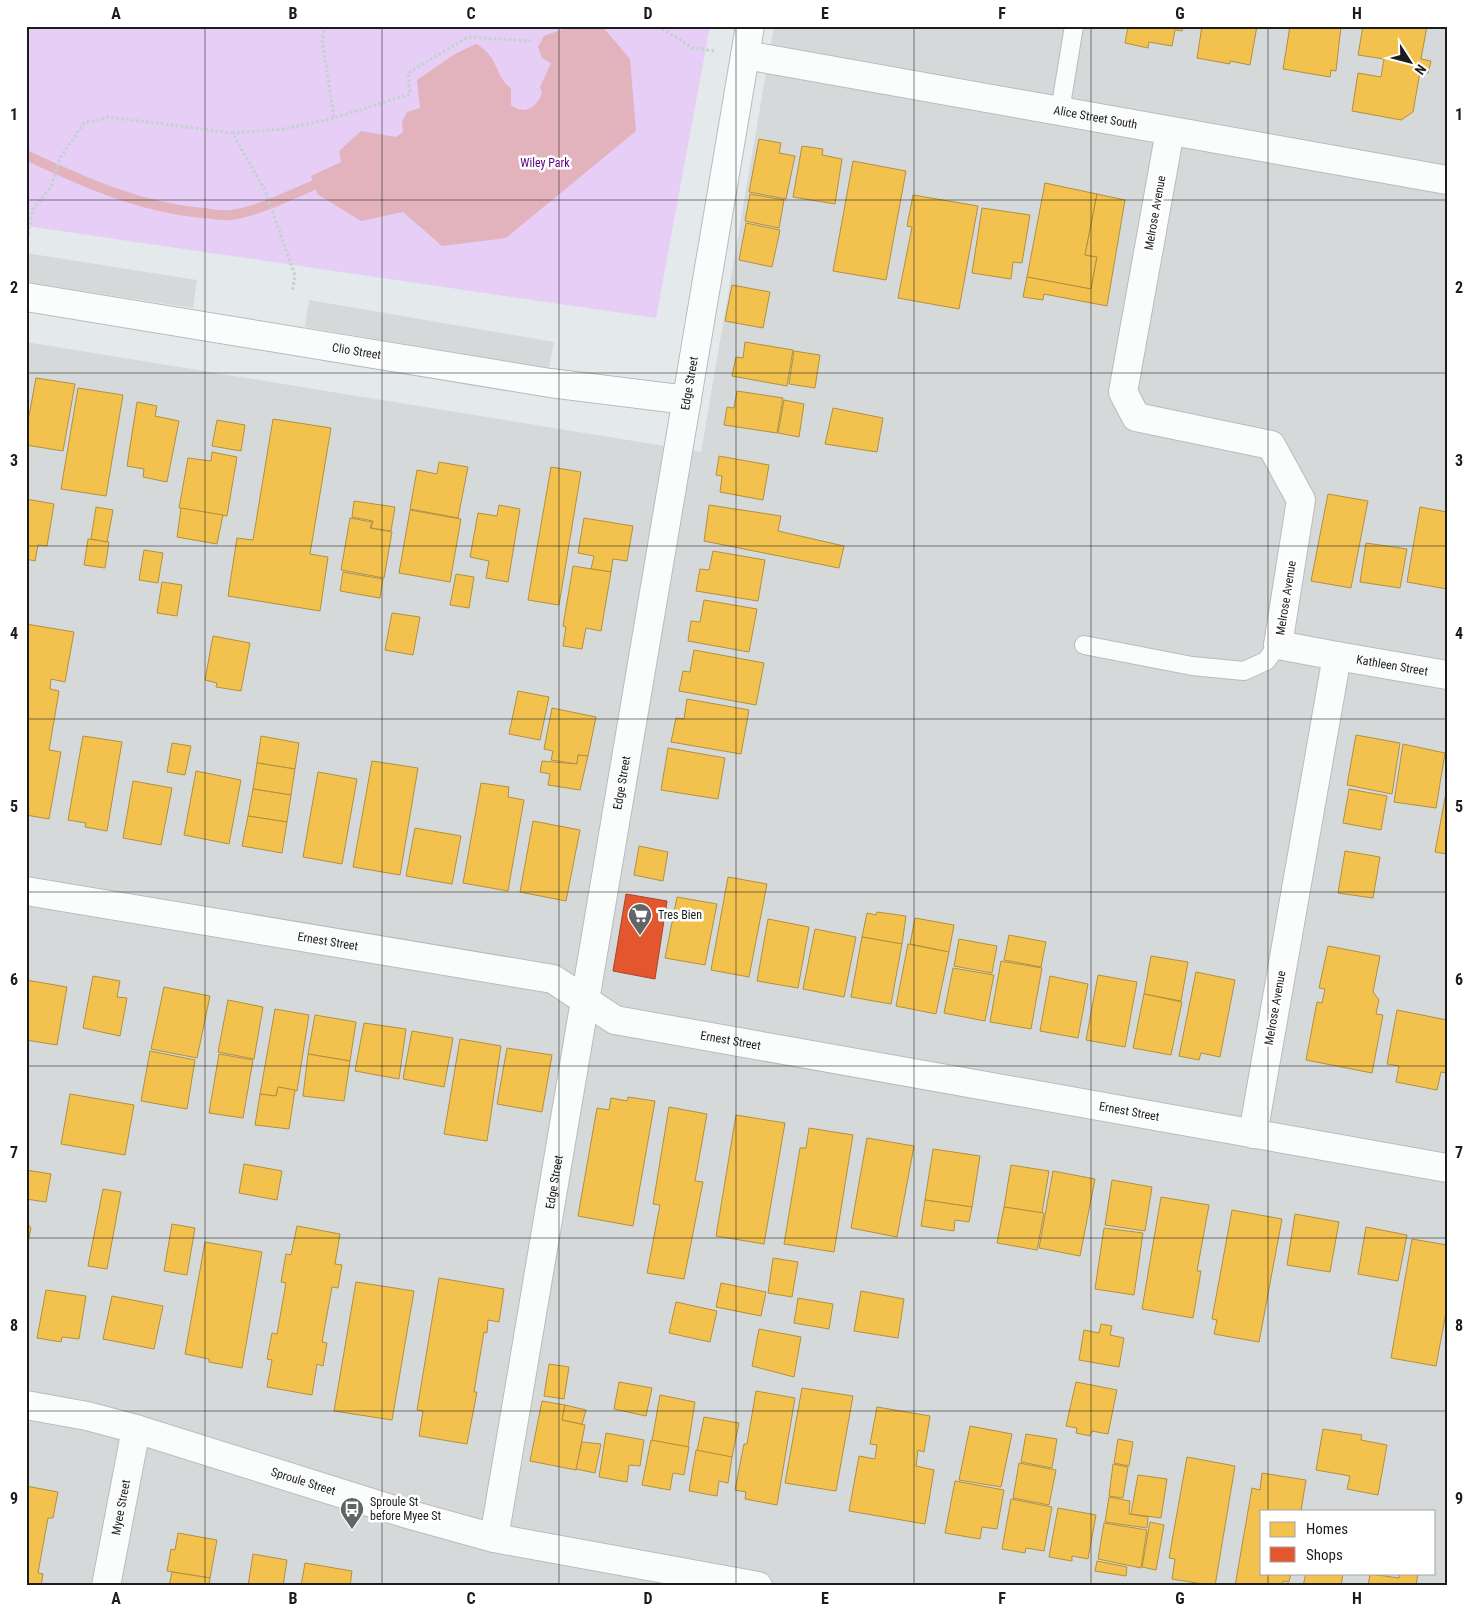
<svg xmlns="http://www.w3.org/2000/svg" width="1473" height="1612" viewBox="0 0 1473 1612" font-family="'Roboto Condensed',sans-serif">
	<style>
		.residential { fill: #d6d9da; fill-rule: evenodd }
		.religious { fill: #d6d8d9 }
		.park { fill: #e7cef6 }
		.water { fill: #e2b3bc }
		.homes { fill: #f2c14e; stroke: #b2903f }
		.shops { fill: #e4572e; stroke: #a84529 }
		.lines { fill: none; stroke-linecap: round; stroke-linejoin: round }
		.stream { stroke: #e2b3bc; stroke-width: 10 }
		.lane-casing { stroke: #b9bcbd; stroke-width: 20 }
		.street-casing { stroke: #b9bcbd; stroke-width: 30 }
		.path { stroke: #c0d3cd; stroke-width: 3; stroke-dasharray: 2.5 2.5; stroke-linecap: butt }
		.lane { stroke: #fbfcfc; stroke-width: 18 }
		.street { stroke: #fbfcfc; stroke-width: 28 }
		.grid { fill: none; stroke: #1c1c1c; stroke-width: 1; stroke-opacity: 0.55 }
		.labels { text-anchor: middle; stroke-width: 5; stroke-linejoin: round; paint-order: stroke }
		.street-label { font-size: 12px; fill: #1c1c1c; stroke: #fff }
		.park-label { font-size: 12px; fill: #5c0183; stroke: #fff }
		.poi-label { font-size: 12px; fill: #1c1c1c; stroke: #fff; text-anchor: start }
		.neatline { fill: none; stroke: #1c1c1c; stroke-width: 2 }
		.grid-label { font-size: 16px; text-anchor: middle; font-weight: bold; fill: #1c1c1c }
	</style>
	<rect width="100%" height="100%" fill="#e4eaec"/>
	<path class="residential" d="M774,26H1447V1586H26V342L701,452ZM1262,1511H1434V1573H1262Z"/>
	<g class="religious">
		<polygon points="1058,26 1116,26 1113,41 1057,31"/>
		<polygon points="26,253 197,280 193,308 26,282"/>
		<polygon points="309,300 554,342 549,368 305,327"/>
	</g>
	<polygon class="park" points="26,26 710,26 656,318 26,226"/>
	<path class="water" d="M571,26H602L630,59L636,131L506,238L442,246L403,212L361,221L317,194L311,176L341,162L339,151L361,131L396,137L403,132L402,122L407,112L420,108L417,80L455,54L476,44C500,57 494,76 511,88V105C525,116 537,107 542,93L540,87L551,63L542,58L538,47L544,36Z"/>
	<g class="homes">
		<polygon points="1128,26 1183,26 1182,31 1175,30 1172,46 1149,42 1148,48 1125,43"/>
		<polygon points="1202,26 1257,26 1250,65 1230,61 1230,64 1197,58"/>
		<polygon points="1290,26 1341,26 1336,71 1331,70 1330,77 1283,69"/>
		<polygon points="1363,26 1427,26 1421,59 1431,61 1428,73 1420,72 1413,112 1401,120 1352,111 1358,73 1381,77 1384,59 1358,55"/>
		<polygon points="759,139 781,143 779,153 795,156 786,199 749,192"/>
		<polygon points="802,146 823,149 822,155 842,159 835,204 793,197"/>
		<polygon points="853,161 906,171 886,280 833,271"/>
		<polygon points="1045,183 1097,194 1085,255 1097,257 1091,289 1027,277"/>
		<polygon points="750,194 784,200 779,228 745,221"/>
		<polygon points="1097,194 1125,200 1107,306 1044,294 1043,300 1023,297 1027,277 1091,289 1097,257 1085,255"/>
		<polygon points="913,195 978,206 959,309 898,298 912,227 907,226"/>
		<polygon points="982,208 1030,215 1022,263 1013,262 1011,279 972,273"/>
		<polygon points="746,223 780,230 772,267 739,260"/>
		<polygon points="732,285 770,292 763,328 725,321"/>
		<polygon points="745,342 793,350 787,386 732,376 736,357 743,358"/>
		<polygon points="794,351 820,355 815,388 789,384"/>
		<polygon points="36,378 75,384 63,451 26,445 26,432"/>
		<polygon points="78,388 123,395 106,496 61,489"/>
		<polygon points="737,391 783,398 777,433 724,425 727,407 734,408"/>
		<polygon points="784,400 804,404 799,437 778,433"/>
		<polygon points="137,402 157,406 155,416 179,421 167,482 143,477 144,469 127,466"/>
		<polygon points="833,408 883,418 877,452 825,444"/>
		<polygon points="273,419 331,428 310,554 328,557 320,611 228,596 237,538 253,540"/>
		<polygon points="217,420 245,425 241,451 212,446"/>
		<polygon points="212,452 237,457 227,516 179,508 188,458 211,461"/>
		<polygon points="719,456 769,465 763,500 720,492 722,476 716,475"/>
		<polygon points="439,462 468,467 458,518 410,509 417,470 437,474"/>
		<polygon points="551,467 581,472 559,605 528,600"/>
		<polygon points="1328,494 1368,501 1351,588 1311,581"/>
		<polygon points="26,499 54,504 47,546 38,545 35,561 26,559"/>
		<polygon points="354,501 395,507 391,531 371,528 373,521 352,517"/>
		<polygon points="499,505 520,509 508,582 486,578 489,561 470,557 478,513 497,516"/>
		<polygon points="709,505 781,516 778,531 844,546 839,568 704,541"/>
		<polygon points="96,507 113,510 107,542 91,539"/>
		<polygon points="1420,507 1447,512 1447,589 1407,582"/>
		<polygon points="181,508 223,515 217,544 177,537"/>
		<polygon points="410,510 461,519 450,582 399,573"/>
		<polygon points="350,518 372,522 370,528 392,532 384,578 341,570"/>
		<polygon points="584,518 633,526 627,561 613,559 611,572 591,569 594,556 578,553"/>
		<polygon points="88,539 109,542 105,568 84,565"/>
		<polygon points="1366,543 1407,549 1400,588 1360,582"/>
		<polygon points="144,550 163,553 158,583 139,580"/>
		<polygon points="713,551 765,560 758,601 696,591 700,569 709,570"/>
		<polygon points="573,566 611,572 601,631 586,628 582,649 563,646 566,627 563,626"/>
		<polygon points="343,572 383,579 380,598 340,591"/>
		<polygon points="456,574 474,577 469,608 450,605"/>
		<polygon points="162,582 182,585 177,616 157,613"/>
		<polygon points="704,600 757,609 749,652 688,641 691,621 700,622"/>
		<polygon points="392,613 420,617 413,655 385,650"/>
		<polygon points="26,624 74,632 65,682 51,679 50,689 59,691 49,750 61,752 49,819 26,815"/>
		<polygon points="213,636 250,643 241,691 216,687 217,683 205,680"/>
		<polygon points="694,650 764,663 756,705 679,691 683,671 690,672"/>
		<polygon points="518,691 549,697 540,740 509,734"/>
		<polygon points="687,699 749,710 741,754 671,742 676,718 684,719"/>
		<polygon points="552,708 596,717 588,756 578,755 577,764 551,760 553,751 544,749"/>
		<polygon points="1356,735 1400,743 1392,794 1347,785"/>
		<polygon points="83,736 122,742 107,831 85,827 86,823 68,820"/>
		<polygon points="261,736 299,743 295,769 257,763"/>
		<polygon points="172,743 191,746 185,775 167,772"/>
		<polygon points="1403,744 1445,753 1436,808 1394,802"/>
		<polygon points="668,748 725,758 718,799 661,790"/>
		<polygon points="578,755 588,756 580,790 548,785 550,774 540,772 542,761 577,764"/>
		<polygon points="372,761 418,768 400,875 353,867"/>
		<polygon points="257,763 295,769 291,795 253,789"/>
		<polygon points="196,771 241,780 229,844 184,835"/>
		<polygon points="318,772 357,779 342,864 303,857"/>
		<polygon points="133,781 172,788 161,845 123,838"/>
		<polygon points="481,783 509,787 508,797 524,800 508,891 463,883"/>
		<polygon points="1447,787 1447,854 1435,852"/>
		<polygon points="253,789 291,795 287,822 248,816"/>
		<polygon points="1349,789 1387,796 1381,830 1343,823"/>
		<polygon points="248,816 287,822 282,853 242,846"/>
		<polygon points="533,821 580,830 566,901 520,892"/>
		<polygon points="415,828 461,836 452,884 406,876"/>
		<polygon points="639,846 668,852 663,881 634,875"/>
		<polygon points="1345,851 1380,857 1373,898 1338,893"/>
		<polygon points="728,877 767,884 749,977 711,970"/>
		<polygon points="677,897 717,904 705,965 665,958"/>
		<polygon points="877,912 906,916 902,944 862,937 867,913 876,915"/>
		<polygon points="915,918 954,925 949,952 910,944"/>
		<polygon points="768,919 809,927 798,988 757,981"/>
		<polygon points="815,929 856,937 844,997 803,989"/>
		<polygon points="1009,935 1046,942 1041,967 1004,960"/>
		<polygon points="862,937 902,944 891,1004 851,997"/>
		<polygon points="959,939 997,946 992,973 954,966"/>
		<polygon points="908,944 949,952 936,1014 896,1006"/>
		<polygon points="1328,946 1380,956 1373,992 1379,1000 1376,1014 1383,1015 1372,1073 1306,1060 1317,1002 1322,1003 1325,989 1319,988"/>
		<polygon points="1151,956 1188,962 1181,1001 1144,994"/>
		<polygon points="1001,961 1042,968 1031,1029 990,1022"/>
		<polygon points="953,968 994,975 985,1021 944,1013"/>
		<polygon points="1196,972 1235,980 1220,1057 1201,1053 1199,1060 1179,1056"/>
		<polygon points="1098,975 1137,982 1125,1047 1086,1040"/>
		<polygon points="93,976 120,981 117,997 127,998 120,1036 83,1028"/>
		<polygon points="1050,976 1088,984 1078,1038 1040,1031"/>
		<polygon points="26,980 67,987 57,1045 26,1040"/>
		<polygon points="164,987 210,996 197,1058 151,1049"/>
		<polygon points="1144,994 1182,1002 1171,1055 1133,1048"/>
		<polygon points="228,1000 263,1007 254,1059 218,1052"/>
		<polygon points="275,1009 309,1015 297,1091 278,1087 276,1096 260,1094"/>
		<polygon points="1397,1010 1447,1020 1447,1073 1441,1072 1437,1090 1396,1082 1399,1066 1387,1064"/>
		<polygon points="315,1015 356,1022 350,1061 308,1054"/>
		<polygon points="364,1023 406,1029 399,1079 355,1071"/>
		<polygon points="412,1031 453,1038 444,1087 403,1079"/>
		<polygon points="460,1039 501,1046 487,1141 444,1134"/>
		<polygon points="507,1048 552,1055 542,1112 497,1104"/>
		<polygon points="150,1051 195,1060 187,1109 141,1101"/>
		<polygon points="219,1054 253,1060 243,1118 209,1113"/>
		<polygon points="308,1054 350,1061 344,1101 303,1096"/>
		<polygon points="278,1087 295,1090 289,1129 255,1125 260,1094 276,1096"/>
		<polygon points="70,1094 134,1105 125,1155 61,1144"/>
		<polygon points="628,1097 655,1101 633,1226 578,1216 597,1108 609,1110 611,1098 627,1101"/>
		<polygon points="669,1107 707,1114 695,1181 703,1182 684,1279 647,1273 660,1205 653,1204"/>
		<polygon points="736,1115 785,1123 764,1244 716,1236"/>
		<polygon points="809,1128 853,1135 834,1252 784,1244 800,1148 806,1148"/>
		<polygon points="867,1138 914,1146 897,1237 851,1228"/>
		<polygon points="933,1149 980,1156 972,1207 925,1200"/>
		<polygon points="244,1164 282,1171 277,1200 239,1193"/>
		<polygon points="1011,1165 1049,1171 1042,1213 1004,1207"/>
		<polygon points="26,1170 51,1174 46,1202 26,1199"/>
		<polygon points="1053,1171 1095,1179 1080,1256 1039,1248"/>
		<polygon points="1112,1180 1152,1187 1145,1231 1105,1225"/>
		<polygon points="103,1189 121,1192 107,1269 88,1266"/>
		<polygon points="1161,1197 1209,1205 1197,1271 1201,1271 1193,1318 1142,1309"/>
		<polygon points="925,1200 972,1207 969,1222 955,1220 954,1231 921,1226"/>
		<polygon points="1004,1207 1044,1213 1037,1250 997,1243"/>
		<polygon points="1232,1210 1282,1219 1259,1342 1214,1334 1217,1320 1212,1319"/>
		<polygon points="1295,1214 1339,1222 1330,1272 1287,1265"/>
		<polygon points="26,1221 31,1228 26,1252"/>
		<polygon points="172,1224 195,1228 187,1275 164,1271"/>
		<polygon points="297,1226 340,1234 335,1264 342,1265 338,1288 332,1287 322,1342 327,1343 323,1366 317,1364 312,1395 267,1387 272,1360 267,1359 272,1333 277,1334 286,1283 281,1282 286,1254 291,1255"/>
		<polygon points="1366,1227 1407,1235 1398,1281 1358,1274"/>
		<polygon points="1104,1228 1143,1233 1134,1295 1095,1289"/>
		<polygon points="1412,1239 1447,1245 1447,1307 1436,1366 1391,1358"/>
		<polygon points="205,1242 262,1252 242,1368 209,1362 209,1359 185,1354"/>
		<polygon points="773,1258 798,1262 792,1297 768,1293"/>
		<polygon points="439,1278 504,1289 499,1322 488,1320 487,1333 484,1332 474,1392 477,1392 467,1444 419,1436 423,1411 417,1410"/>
		<polygon points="356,1282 414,1291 392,1420 334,1411"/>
		<polygon points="721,1283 766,1292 761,1316 716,1307"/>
		<polygon points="46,1290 86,1296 79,1339 62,1337 61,1342 37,1338"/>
		<polygon points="861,1291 904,1299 898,1338 854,1331"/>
		<polygon points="112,1296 163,1306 154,1349 103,1339"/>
		<polygon points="798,1298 833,1304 829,1329 794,1323"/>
		<polygon points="676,1302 717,1311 710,1342 669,1333"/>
		<polygon points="1101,1324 1112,1326 1110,1335 1124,1338 1119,1367 1079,1360 1084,1330 1099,1333"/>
		<polygon points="759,1329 801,1337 794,1377 752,1366"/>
		<polygon points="549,1364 569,1367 564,1399 544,1396"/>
		<polygon points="619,1382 652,1388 646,1416 614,1409"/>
		<polygon points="1076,1382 1117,1390 1108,1434 1092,1431 1090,1436 1076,1433 1077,1428 1066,1426"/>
		<polygon points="802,1388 853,1396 836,1491 785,1483"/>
		<polygon points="756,1391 795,1398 777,1505 745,1499 746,1492 735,1490 744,1444 747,1444"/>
		<polygon points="660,1395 695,1402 688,1447 652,1441"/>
		<polygon points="542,1401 565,1405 562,1420 585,1425 576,1470 530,1461"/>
		<polygon points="565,1405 586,1410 582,1424 562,1420"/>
		<polygon points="877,1407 930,1416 924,1452 918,1450 916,1466 934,1470 925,1524 849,1511 859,1456 875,1459 877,1445 870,1444"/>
		<polygon points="704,1417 739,1423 732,1457 697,1451"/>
		<polygon points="970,1426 1012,1434 1001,1487 959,1480"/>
		<polygon points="1323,1429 1362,1435 1361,1440 1387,1445 1378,1495 1347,1489 1350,1476 1316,1470"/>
		<polygon points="606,1433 644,1440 640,1466 629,1465 627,1482 599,1477"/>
		<polygon points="1026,1434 1057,1439 1052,1468 1021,1462"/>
		<polygon points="1118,1439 1133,1442 1129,1466 1114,1463"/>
		<polygon points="651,1440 689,1447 684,1475 673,1473 670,1490 642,1485"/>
		<polygon points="582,1442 601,1444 595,1473 576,1469"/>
		<polygon points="696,1450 732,1457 728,1483 719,1481 717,1496 689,1491"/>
		<polygon points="1187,1457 1235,1466 1215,1586 1172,1579 1175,1559 1169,1558"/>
		<polygon points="1019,1463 1056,1470 1049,1505 1013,1498"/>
		<polygon points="1113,1464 1128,1467 1123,1498 1109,1496"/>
		<polygon points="1262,1473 1306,1480 1301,1511 1262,1511 1262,1573 1291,1573 1289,1582 1283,1581 1282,1586 1235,1586 1252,1488 1260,1490"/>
		<polygon points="1138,1475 1167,1479 1161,1518 1131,1514"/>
		<polygon points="955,1481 1004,1490 997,1529 982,1527 980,1539 945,1533"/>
		<polygon points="26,1486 58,1492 53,1518 48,1518 38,1573 43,1574 41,1586 26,1586"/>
		<polygon points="1109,1497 1130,1501 1129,1514 1148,1517 1147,1528 1105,1522"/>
		<polygon points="1011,1499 1052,1507 1044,1551 1026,1548 1025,1553 1002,1549"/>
		<polygon points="1058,1508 1096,1515 1088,1559 1072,1556 1072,1561 1049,1557"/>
		<polygon points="1150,1522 1164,1525 1156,1570 1142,1567"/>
		<polygon points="1104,1523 1147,1530 1141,1568 1098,1559"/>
		<polygon points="178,1533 217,1540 210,1578 167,1571 171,1549 175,1550"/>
		<polygon points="253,1554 287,1560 283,1586 248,1586"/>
		<polygon points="1097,1561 1127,1567 1126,1576 1095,1571"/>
		<polygon points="305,1563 352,1571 350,1586 301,1586"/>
		<polygon points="172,1572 210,1578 209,1586 169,1586"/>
		<polygon points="1306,1573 1343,1573 1341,1586 1303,1586"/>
		<polygon points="1400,1573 1418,1573 1416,1586 1368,1586 1370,1574 1399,1578"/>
	</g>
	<polygon class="shops" points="626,894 667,901 655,979 613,971"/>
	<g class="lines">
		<path class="stream" d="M26,155C83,182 141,208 204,213C212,214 223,216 231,215C259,211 288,196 314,185"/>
		<g class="lane-casing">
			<g id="lane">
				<polyline points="1060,111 1074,26"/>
				<polyline points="1084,645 1192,666 1244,671 1266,661 1278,645"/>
			</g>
		</g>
		<g class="street-casing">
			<g id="street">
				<path id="s1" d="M745,55L1447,180"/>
				<polyline points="1170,131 1123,392 1136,417 1271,445 1301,500 1278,645 1337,656 1253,1134"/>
				<path id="s2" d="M26,297L550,383L687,400"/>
				<path id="s3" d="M1337,656L1447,675"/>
				<path id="s4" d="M26,891L553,979L615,1020L1447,1168"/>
				<path id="s5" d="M26,1405L87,1416L136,1429L404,1513L494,1538L758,1586"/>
				<path id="s6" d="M494,1538L750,26"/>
				<path id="s7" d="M106,1586L136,1429"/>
			</g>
		</g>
		<g class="path">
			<polyline points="326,26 322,39 334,118"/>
			<polyline points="658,26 693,48 715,51"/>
			<polyline points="232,133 284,129 334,118 410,94 408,73 468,37 532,41"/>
			<polyline points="26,244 33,209 51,187 60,158 84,123 109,117 232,133 265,190 295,276 292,292"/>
		</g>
		<use href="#lane" class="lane"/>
		<use href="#street" class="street"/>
	</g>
	<path class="grid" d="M205,26V1586M382,26V1586M559,26V1586M736,26V1586M914,26V1586M1091,26V1586M1268,26V1511M26,200H1447M26,373H1447M26,546H1447M26,719H1447M26,892H1447M26,1066H1447M26,1238H1447M26,1411H1447M1268,1573V1586"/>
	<defs>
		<g id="supermarket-pin" transform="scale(1.25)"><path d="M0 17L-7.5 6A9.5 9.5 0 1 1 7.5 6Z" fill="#626465" stroke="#fff"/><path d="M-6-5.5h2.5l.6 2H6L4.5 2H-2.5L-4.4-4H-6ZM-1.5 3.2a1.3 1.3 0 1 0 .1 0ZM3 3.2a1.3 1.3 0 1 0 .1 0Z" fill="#fff"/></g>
		<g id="bus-pin" transform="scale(1.25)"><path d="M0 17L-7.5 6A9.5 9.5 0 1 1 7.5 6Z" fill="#626465" stroke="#fff"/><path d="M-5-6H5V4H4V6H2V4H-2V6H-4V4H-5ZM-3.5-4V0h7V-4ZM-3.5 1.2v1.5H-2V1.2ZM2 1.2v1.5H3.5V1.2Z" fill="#fff"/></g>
	</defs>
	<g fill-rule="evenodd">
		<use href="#supermarket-pin" x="640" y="915"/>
		<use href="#bus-pin" x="352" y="1509"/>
	</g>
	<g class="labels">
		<g class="street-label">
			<text dy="4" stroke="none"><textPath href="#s1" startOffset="356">Alice Street South</textPath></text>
			<text transform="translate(1155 213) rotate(-80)" y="4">Melrose Avenue</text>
			<text dy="4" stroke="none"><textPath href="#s2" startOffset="335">Clio Street</textPath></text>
			<text dy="4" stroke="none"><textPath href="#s6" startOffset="1171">Edge Street</textPath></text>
			<text transform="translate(1286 598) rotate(-81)" y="4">Melrose Avenue</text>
			<text dy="4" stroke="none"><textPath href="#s3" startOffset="56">Kathleen Street</textPath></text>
			<text dy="4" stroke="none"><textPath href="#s6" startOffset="766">Edge Street</textPath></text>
			<text dy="4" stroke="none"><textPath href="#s4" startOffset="306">Ernest Street</textPath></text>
			<text transform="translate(1275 1008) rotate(-80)" y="4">Melrose Avenue</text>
			<text dy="4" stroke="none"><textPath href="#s4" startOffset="726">Ernest Street</textPath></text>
			<text dy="4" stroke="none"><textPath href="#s4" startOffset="1131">Ernest Street</textPath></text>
			<text dy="4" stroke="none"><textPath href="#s6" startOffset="361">Edge Street</textPath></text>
			<text dy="4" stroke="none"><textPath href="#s5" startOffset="288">Sproule Street</textPath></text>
			<text dy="4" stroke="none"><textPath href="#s7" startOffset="80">Myee Street</textPath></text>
		</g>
		<g class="park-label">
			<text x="545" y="167">Wiley Park</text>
		</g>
		<g class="poi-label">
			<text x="658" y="919">Tres Bien</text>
			<text x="370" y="1506">Sproule St<tspan x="370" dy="14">before Myee St</tspan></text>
		</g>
	</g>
	<rect width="1473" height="1612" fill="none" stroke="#ffffff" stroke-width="55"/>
	<rect x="1260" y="1510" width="175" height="65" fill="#ffffff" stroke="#a4a4a4"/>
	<rect x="1270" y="1522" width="25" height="15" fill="#f2c14e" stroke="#a4a4a4"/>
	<text x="1306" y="1534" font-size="15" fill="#1c1c1c">Homes</text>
	<rect x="1270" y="1547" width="25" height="15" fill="#e4572e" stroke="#a4a4a4"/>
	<text x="1306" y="1560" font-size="15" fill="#1c1c1c">Shops</text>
	<g transform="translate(1410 62) rotate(126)" stroke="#ffffff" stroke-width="4" paint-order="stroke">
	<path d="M0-4L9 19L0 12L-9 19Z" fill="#1c1c1c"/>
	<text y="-8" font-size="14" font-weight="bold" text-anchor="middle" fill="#1c1c1c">N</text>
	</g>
	<rect x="28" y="28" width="1418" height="1556" class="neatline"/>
	<g class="grid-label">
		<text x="116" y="19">A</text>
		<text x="293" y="19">B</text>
		<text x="471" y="19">C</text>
		<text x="648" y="19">D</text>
		<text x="825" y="19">E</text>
		<text x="1002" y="19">F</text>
		<text x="1180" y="19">G</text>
		<text x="1357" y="19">H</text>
		<text x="14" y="120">1</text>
		<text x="1459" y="120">1</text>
		<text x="14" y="293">2</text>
		<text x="1459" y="293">2</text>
		<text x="14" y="466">3</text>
		<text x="1459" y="466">3</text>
		<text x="14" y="639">4</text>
		<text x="1459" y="639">4</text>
		<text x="14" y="812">5</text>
		<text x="1459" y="812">5</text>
		<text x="14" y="985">6</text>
		<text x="1459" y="985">6</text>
		<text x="14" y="1158">7</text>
		<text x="1459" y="1158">7</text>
		<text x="14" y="1331">8</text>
		<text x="1459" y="1331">8</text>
		<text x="14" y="1504">9</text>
		<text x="1459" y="1504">9</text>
		<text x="116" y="1604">A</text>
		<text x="293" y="1604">B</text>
		<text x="471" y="1604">C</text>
		<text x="648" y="1604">D</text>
		<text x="825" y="1604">E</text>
		<text x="1002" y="1604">F</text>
		<text x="1180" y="1604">G</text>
		<text x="1357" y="1604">H</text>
	</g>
</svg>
